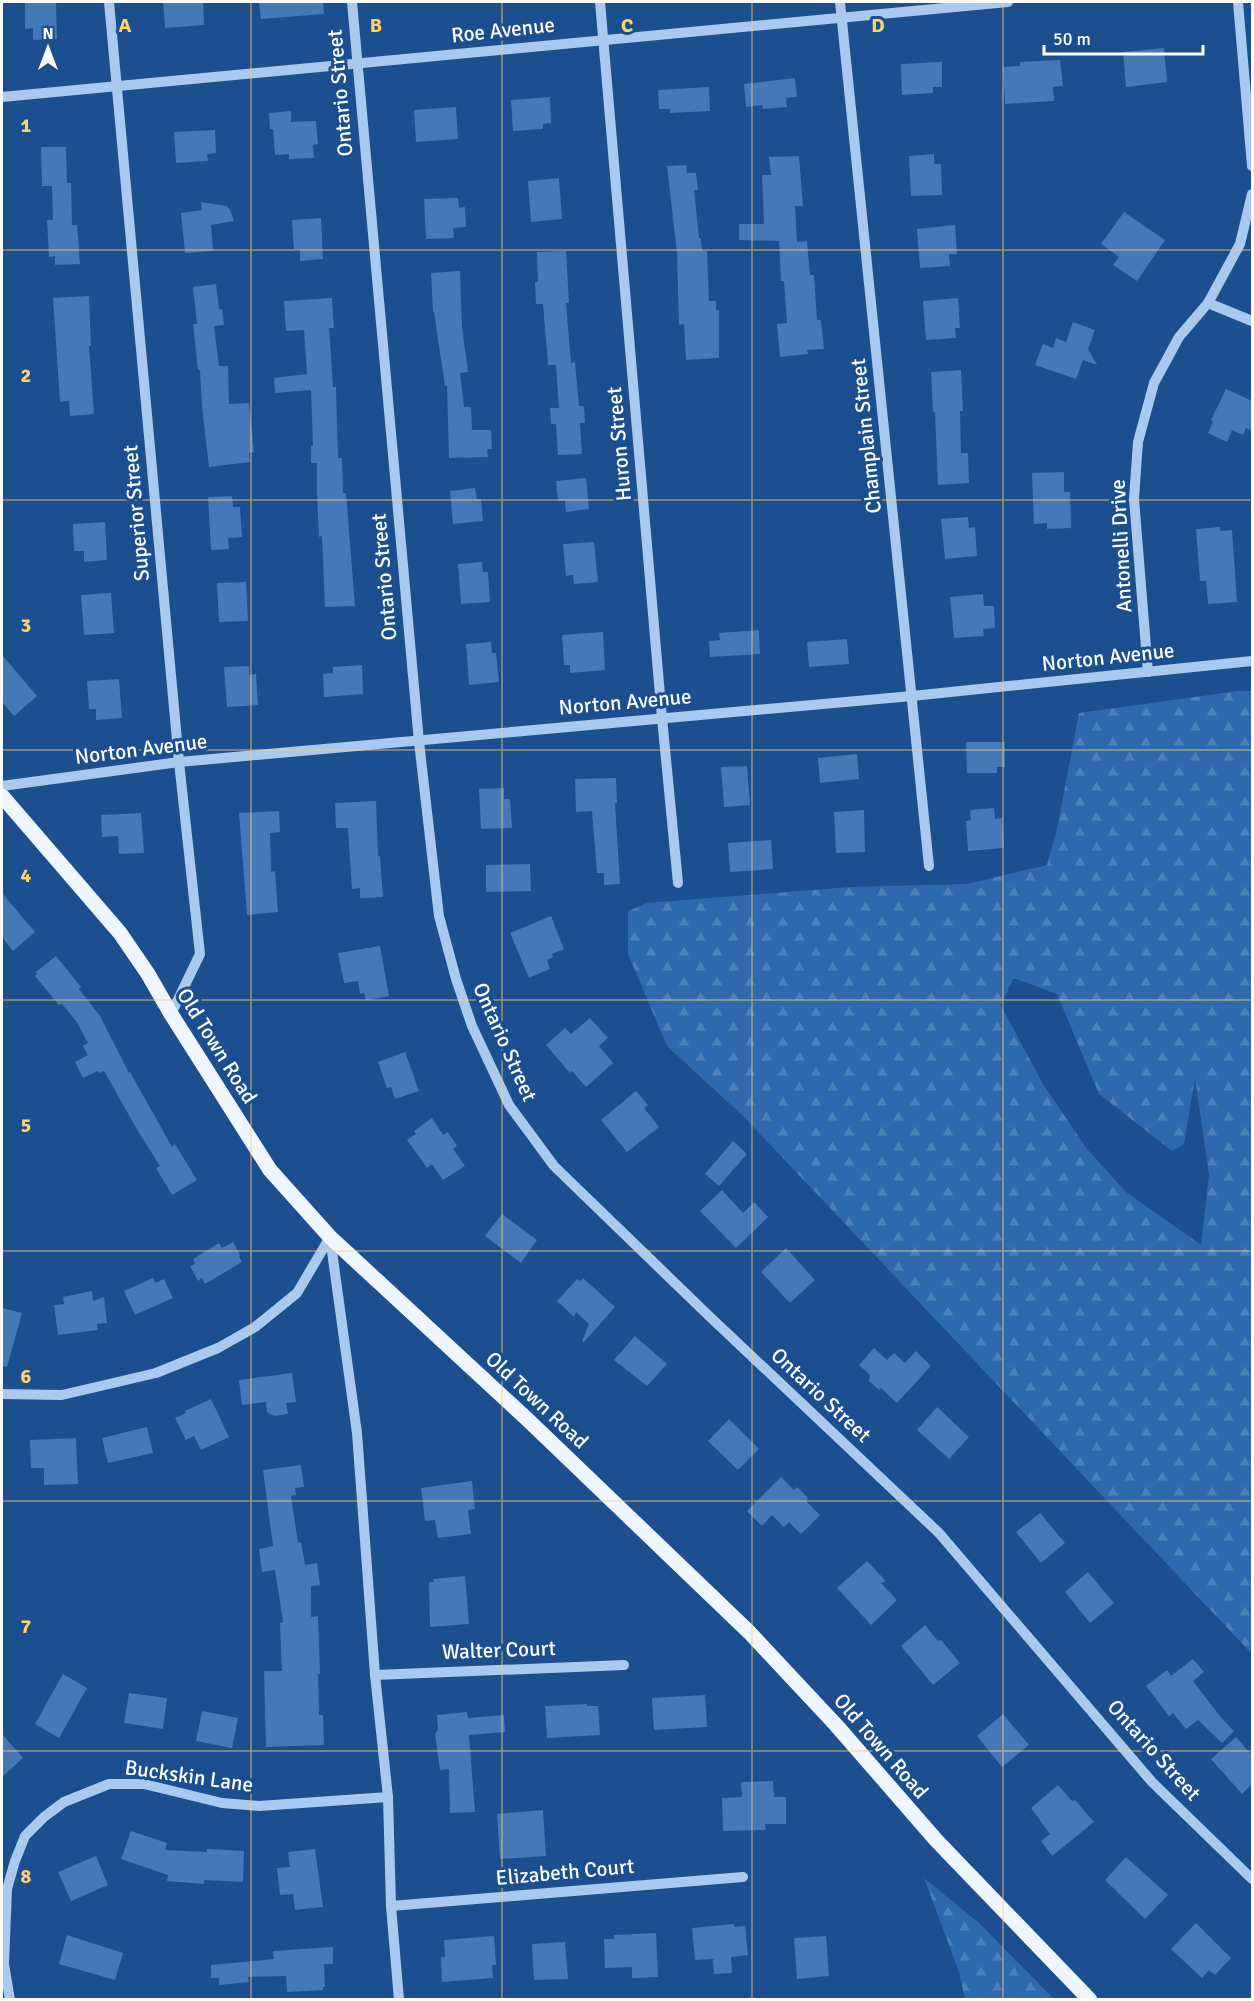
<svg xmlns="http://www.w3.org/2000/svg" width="1254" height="2001" viewBox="0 0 1254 2001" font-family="Signika,sans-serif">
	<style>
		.forest { fill: url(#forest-firs); fill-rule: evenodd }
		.building { fill: #4478b7 }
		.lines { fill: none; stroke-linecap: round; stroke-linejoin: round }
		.minor { stroke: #a9c9ee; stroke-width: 10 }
		.major { stroke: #f0f6ff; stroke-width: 15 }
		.grid { fill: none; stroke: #ffd166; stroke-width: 1.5; stroke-opacity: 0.55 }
		.labels { text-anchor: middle; stroke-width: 6; stroke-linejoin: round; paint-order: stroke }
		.street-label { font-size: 21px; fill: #fff; stroke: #1b4f8f }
		.grid-label { font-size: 20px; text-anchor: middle; font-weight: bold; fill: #ffd166; stroke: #1b4f8f; stroke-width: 6; stroke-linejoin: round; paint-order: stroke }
	</style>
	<defs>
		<pattern id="forest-firs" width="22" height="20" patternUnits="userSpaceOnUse" patternTransform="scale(1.5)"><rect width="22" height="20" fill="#2e69ad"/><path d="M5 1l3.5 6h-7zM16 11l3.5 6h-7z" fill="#4d80b9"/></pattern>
	</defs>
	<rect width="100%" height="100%" fill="#1b4f8f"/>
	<g class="forest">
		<path d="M1238,691H1252V1654L743,1116L667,1046L628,954V911L647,903L850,887L967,884L1047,865L1057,829L1079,713ZM1013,978L1057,994L1099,1094L1172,1151L1184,1144L1195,1078L1209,1175L1201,1245L1126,1192L1087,1149L1043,1084L1001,1006Z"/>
		<polygon points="924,1878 979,1923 1054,1999 965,1999 959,1972"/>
	</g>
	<g class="building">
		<polygon points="25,2 56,2 57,39 33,40 33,28 25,29"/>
		<polygon points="163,2 203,2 204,25 165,28"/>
		<polygon points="259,2 323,2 324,14 261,19"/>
		<polygon points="1164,48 1167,82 1126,87 1123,52"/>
		<polygon points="1060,60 1063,86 1053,87 1054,101 1005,104 1003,67 1020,66 1020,62"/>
		<polygon points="942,62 942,87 933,87 933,93 902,95 901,64"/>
		<polygon points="795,78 797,97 786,98 787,107 763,109 762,105 746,107 744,84"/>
		<polygon points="709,87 710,111 670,113 670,109 659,109 658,90"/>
		<polygon points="550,97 551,123 543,124 543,129 513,131 511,100"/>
		<polygon points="456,107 458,139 416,142 414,110"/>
		<polygon points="291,111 291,122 316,121 318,144 313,145 314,158 289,159 289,154 275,155 273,129 270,129 269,113"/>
		<polygon points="215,130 216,153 207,154 208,161 176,163 174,132"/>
		<polygon points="41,147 66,147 67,183 71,183 72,225 77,225 80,264 55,265 55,256 49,257 47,220 53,220 52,186 42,186"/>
		<polygon points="934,154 934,164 941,164 942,195 911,196 909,156"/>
		<polygon points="799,156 803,206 795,206 797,242 807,241 810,275 814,275 817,320 821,320 824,349 807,350 808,354 780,357 777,324 787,323 784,281 781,281 779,241 739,240 739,224 764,224 762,175 771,175 769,157"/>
		<polygon points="686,165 687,173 696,173 698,190 694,190 699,238 701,238 702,251 707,251 709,301 716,301 716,310 719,310 719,358 686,360 684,324 679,325 677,253 667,166"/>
		<polygon points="559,178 562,219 531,222 528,181"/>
		<polygon points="458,198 459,208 465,207 466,227 453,228 454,238 426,239 424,199"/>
		<polygon points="201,202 227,206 230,210 234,221 211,225 213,251 185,253 181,213 202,210"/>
		<polygon points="1124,212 1165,240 1137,281 1113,265 1119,257 1101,244"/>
		<polygon points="321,218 323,259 300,261 300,249 294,249 292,220"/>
		<polygon points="955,225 957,254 949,254 950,266 920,268 917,229"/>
		<polygon points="566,251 569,303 566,303 571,363 575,362 579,406 584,406 585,423 580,423 582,454 558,455 556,424 551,424 550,408 559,408 556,365 548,365 543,304 536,304 535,282 538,282 537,252"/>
		<polygon points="460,271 462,327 468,372 460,373 464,407 471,407 472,430 491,430 492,449 487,449 488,457 449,458 447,386 445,386 434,312 433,312 431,273"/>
		<polygon points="216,284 219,309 222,309 224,325 214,326 219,366 228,366 229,404 249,403 254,452 249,453 250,462 209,467 202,407 200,370 198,370 193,324 197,324 193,287"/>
		<polygon points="89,296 91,346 89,346 94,414 70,416 69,401 60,402 53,298"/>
		<polygon points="332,298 334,328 329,328 333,387 336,387 338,458 342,458 343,493 346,493 355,606 325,607 322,536 319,537 317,495 317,463 311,463 311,446 313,446 311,390 275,393 274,378 307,374 304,330 286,331 284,301"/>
		<polygon points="958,298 960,328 955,328 956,338 926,340 923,301"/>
		<polygon points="1073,322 1095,330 1088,349 1097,365 1083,360 1076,379 1035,365 1043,344 1053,348 1056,338 1066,342"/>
		<polygon points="961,370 963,411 960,411 961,453 968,453 969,483 938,485 935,412 933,412 931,372"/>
		<polygon points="1226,389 1252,401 1252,431 1246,428 1243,435 1232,430 1227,442 1208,433 1213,422 1211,420"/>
		<polygon points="1064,472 1064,492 1070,492 1071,528 1047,529 1047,523 1034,524 1032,473"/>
		<polygon points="586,478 589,509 566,512 565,500 558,501 556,481"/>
		<polygon points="475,488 477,499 481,499 483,521 453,524 450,491"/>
		<polygon points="232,496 233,507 240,507 242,537 228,538 229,549 211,550 208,497"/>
		<polygon points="968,517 969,528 975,527 977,556 945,559 941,519"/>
		<polygon points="105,522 107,560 84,562 84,551 74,551 73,524"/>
		<polygon points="1220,527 1220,531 1232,530 1237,602 1208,604 1206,581 1200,581 1196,529"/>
		<polygon points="594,542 598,582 574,584 573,575 566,576 563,544"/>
		<polygon points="482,562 483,572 488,572 490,602 461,604 458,564"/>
		<polygon points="246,582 248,621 219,622 217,583"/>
		<polygon points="111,593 114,633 84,635 81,595"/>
		<polygon points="983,594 984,606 994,606 995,628 983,629 984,636 954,638 950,597"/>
		<polygon points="759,630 760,654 710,657 709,641 720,640 719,633"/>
		<polygon points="603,632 605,670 570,673 570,665 564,665 562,635"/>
		<polygon points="847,639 849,664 809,667 807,642"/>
		<polygon points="491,642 492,653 496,653 499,682 469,685 466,644"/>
		<polygon points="2,655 37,696 14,716 2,702"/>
		<polygon points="362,665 363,694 324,697 323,674 333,673 333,667"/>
		<polygon points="249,666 249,675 256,674 258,705 227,707 224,667"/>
		<polygon points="119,679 122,718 96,720 96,709 89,709 87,681"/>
		<polygon points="966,742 1005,742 1005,767 997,767 997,773 967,773"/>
		<polygon points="857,754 859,779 820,783 818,758"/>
		<polygon points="747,766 750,805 724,807 721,767"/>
		<polygon points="616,778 617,803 615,803 620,884 604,885 604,873 597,873 592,811 576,812 575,779"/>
		<polygon points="504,788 504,799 510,799 512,828 481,829 479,789"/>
		<polygon points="376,801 378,856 380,856 383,897 360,898 360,888 352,889 348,828 336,828 335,803"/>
		<polygon points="994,808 995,819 1002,818 1004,848 968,851 966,821 971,820 970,810"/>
		<polygon points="864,810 865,852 836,853 834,812"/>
		<polygon points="279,811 280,832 270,833 271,872 275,871 278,912 247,915 239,813"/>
		<polygon points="141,813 144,853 119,854 118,836 102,837 101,815"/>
		<polygon points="771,840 773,869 730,872 728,843"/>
		<polygon points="530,864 531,891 486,892 486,865"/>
		<polygon points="2,893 35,932 13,951 2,937"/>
		<polygon points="551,916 564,949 552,954 553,957 547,960 550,969 529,978 510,933"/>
		<polygon points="380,946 389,996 366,1000 364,993 360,994 358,981 344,983 338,953"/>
		<polygon points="56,956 81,987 79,989 100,1016 129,1073 130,1072 172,1147 175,1144 197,1180 172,1195 156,1168 160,1166 139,1133 104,1071 99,1073 98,1071 83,1078 75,1062 88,1055 83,1046 88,1043 76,1021 62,1004 59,1005 35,976 37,974 36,972"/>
		<polygon points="590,1018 608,1038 599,1046 613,1063 586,1087 572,1071 570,1073 546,1045 565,1028 571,1034"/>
		<polygon points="405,1052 419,1091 395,1099 391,1087 387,1088 378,1062"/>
		<polygon points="636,1091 648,1105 644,1108 659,1127 627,1152 601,1120"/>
		<polygon points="432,1118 443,1135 448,1132 457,1146 453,1149 465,1166 443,1180 432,1164 427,1168 407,1140 416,1134 414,1131"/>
		<polygon points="733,1141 747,1154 719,1186 705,1174"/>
		<polygon points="722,1190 743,1213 754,1202 768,1217 736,1248 700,1211"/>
		<polygon points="502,1214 537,1240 521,1263 485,1236"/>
		<polygon points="233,1242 240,1255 239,1256 242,1262 205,1284 202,1278 198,1281 190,1266 195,1264 193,1259 219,1243 222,1248"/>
		<polygon points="786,1248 815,1280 790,1303 761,1272"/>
		<polygon points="153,1278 155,1283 164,1279 173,1298 135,1315 124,1291"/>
		<polygon points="583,1278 615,1307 584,1342 582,1341 589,1324 576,1312 574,1317 557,1301 577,1279 581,1281"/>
		<polygon points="92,1291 93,1301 104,1297 107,1323 97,1324 98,1330 58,1335 54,1305 64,1304 63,1297"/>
		<polygon points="2,1308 22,1313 7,1367 2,1366"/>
		<polygon points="635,1336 667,1364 647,1386 614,1360"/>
		<polygon points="874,1348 887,1360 894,1353 905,1363 916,1351 931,1366 897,1403 881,1388 879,1390 869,1381 870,1375 859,1365"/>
		<polygon points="292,1373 296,1402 286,1403 288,1414 274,1416 267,1412 266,1402 242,1405 239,1380"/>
		<polygon points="211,1399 229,1437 201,1450 194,1436 186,1440 175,1418 186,1413 185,1411"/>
		<polygon points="937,1407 969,1437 949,1459 917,1430"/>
		<polygon points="729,1419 759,1449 738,1470 708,1441"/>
		<polygon points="147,1427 153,1453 108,1463 102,1438"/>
		<polygon points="76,1438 78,1484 44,1485 44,1468 31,1468 30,1440"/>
		<polygon points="301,1465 304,1487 295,1488 296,1495 291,1496 298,1543 301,1542 305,1565 317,1563 320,1585 311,1586 311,1617 318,1616 320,1674 318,1674 319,1715 323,1715 324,1745 266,1747 264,1671 282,1671 280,1623 283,1622 275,1570 262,1572 259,1549 273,1546 263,1470"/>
		<polygon points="781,1477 794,1490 797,1487 808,1498 806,1501 820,1515 801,1534 789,1522 784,1527 772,1515 762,1526 747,1511"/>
		<polygon points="472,1481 475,1509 468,1510 471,1534 438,1538 435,1520 425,1521 421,1488"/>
		<polygon points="1040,1513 1065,1543 1041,1563 1016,1532"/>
		<polygon points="867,1561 886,1581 881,1583 897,1600 871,1625 837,1588"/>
		<polygon points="1088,1572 1114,1603 1090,1623 1065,1592"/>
		<polygon points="465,1576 469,1624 430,1627 429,1582 434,1582 433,1579"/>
		<polygon points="925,1625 938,1641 941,1640 960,1663 933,1685 901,1646"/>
		<polygon points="1193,1659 1204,1672 1193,1681 1223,1720 1234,1731 1222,1743 1198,1720 1186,1729 1173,1713 1169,1716 1146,1686 1167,1670 1171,1676"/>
		<polygon points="63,1674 87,1688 59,1738 35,1724"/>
		<polygon points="129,1693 167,1698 163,1729 124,1723"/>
		<polygon points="705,1695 707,1727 654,1730 652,1698"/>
		<polygon points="587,1704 587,1706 598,1706 600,1735 547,1738 545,1706"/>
		<polygon points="202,1711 238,1718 232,1748 196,1741"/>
		<polygon points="467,1712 468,1718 504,1715 505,1732 469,1735 475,1812 450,1813 449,1769 440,1770 435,1734 438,1730 437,1715"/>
		<polygon points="1003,1714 1029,1745 1002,1767 977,1736"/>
		<polygon points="2,1734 23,1758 2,1777"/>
		<polygon points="1236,1737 1252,1755 1252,1784 1242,1794 1211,1759"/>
		<polygon points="773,1781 774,1797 786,1797 786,1824 765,1824 766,1830 723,1831 722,1798 742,1797 741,1782"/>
		<polygon points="1058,1785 1072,1801 1075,1800 1094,1822 1052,1856 1041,1841 1050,1834 1031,1808"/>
		<polygon points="543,1810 546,1856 500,1859 497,1814"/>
		<polygon points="131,1831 167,1843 165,1850 207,1852 207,1849 244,1851 243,1882 204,1880 204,1884 167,1881 168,1875 121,1859"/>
		<polygon points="315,1849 323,1907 295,1910 293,1894 280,1895 277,1868 290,1867 288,1852"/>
		<polygon points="96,1856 108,1885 71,1901 58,1872"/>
		<polygon points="1126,1857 1168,1895 1145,1919 1105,1880"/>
		<polygon points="1196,1923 1231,1958 1215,1975 1209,1970 1202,1978 1171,1949"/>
		<polygon points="734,1924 734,1927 745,1926 748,1955 731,1957 732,1973 714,1974 713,1959 695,1960 692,1928"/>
		<polygon points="656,1933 658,1977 632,1978 632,1967 605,1968 604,1939 614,1939 614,1935"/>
		<polygon points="67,1935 123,1953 115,1980 59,1964"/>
		<polygon points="494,1936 496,1965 492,1965 493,1978 442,1982 441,1957 445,1957 444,1940"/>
		<polygon points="826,1936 829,1976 797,1979 794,1938"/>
		<polygon points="565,1942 568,1979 534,1980 532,1944"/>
		<polygon points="333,1947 333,1964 324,1964 325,1987 323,1987 323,1990 287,1992 286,1976 248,1977 249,1982 219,1985 219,1978 211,1978 211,1965 274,1959 273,1951"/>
	</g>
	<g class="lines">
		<g class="minor">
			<polyline points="109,2 179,762 200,954 171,1014"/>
			<polyline points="352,2 419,742 439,916 456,979 472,1026 509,1105 554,1166 708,1315 939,1533 1152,1782 1252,1879"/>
			<polyline points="600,2 662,718 678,883"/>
			<polyline points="840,2 929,866"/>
			<polyline points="1238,2 1252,166"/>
			<polyline points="2,97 1008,2"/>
			<polyline points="1208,303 1252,321"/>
			<polyline points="1148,672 1134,499 1138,442 1154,383 1179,337 1208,303 1240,244 1252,194"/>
			<polyline points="2,786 179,762 912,696 1252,661"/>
			<polyline points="330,1237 357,1433 375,1675 388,1797 391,1906 399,2000"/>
			<polyline points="2,1394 62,1395 156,1373 218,1348 255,1327 297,1293 330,1237"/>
			<polyline points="375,1675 624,1665"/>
			<polyline points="391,1906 743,1877"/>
			<polyline points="10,2000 4,1964 7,1889 15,1861 25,1836 44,1817 64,1802 109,1784 144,1784 222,1803 259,1806 388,1797"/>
		</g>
		<polyline class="major" points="2,796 120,933 148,974 171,1014 270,1170 330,1237 528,1420 749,1632 836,1725 936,1840 1090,2000"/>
	</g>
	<path class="grid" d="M251,2V2000M502,2V2000M752,2V2000M1003,2V2000M2,250H1252M2,500H1252M2,750H1252M2,1000H1252M2,1251H1252M2,1501H1252M2,1751H1252"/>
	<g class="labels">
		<g class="street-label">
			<text transform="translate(503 30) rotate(-6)" y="7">Roe Avenue</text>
			<text transform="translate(340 93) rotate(-95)" y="7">Ontario Street</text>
			<text transform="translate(866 436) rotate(-96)" y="7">Champlain Street</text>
			<text transform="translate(619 444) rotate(-95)" y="7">Huron Street</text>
			<text transform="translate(136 513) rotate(-95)" y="7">Superior Street</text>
			<text transform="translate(1121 546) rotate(-93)" y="7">Antonelli Drive</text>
			<text transform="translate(384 577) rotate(-95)" y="7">Ontario Street</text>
			<text transform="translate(1108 657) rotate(-6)" y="7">Norton Avenue</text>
			<text transform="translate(625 702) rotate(-5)" y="7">Norton Avenue</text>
			<text transform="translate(141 749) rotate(-7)" y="7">Norton Avenue</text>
			<text transform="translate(505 1042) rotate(66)" y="7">Ontario Street</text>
			<text transform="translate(217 1046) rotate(58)" y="7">Old Town Road</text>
			<text transform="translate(821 1395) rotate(43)" y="7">Ontario Street</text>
			<text transform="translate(537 1400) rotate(43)" y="7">Old Town Road</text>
			<text transform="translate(499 1650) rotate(-2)" y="7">Walter Court</text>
			<text transform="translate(881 1746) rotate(49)" y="7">Old Town Road</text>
			<text transform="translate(1154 1750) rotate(48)" y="7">Ontario Street</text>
			<text transform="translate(189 1776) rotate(8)" y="7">Buckskin Lane</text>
			<text transform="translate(565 1872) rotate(-5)" y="7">Elizabeth Court</text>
		</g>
	</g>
	<g class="grid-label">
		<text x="125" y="32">A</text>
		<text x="376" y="32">B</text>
		<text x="627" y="32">C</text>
		<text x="878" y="32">D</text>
		<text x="26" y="132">1</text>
		<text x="26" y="382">2</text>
		<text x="26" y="632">3</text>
		<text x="26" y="882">4</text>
		<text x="26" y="1132">5</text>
		<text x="26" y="1383">6</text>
		<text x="26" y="1633">7</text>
		<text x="26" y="1883">8</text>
	</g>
	<rect width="1254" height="2001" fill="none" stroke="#ffffff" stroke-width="6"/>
	<g transform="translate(48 48)" stroke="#1b4f8f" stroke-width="4.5" paint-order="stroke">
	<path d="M0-4.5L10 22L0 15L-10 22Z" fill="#ffffff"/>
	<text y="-9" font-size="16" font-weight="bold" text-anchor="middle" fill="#ffffff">N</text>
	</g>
	<path d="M1044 45v9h159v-9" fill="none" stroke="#ffffff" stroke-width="3"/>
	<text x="1053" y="45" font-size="18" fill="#ffffff" stroke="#1b4f8f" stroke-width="4.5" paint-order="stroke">50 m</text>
</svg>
